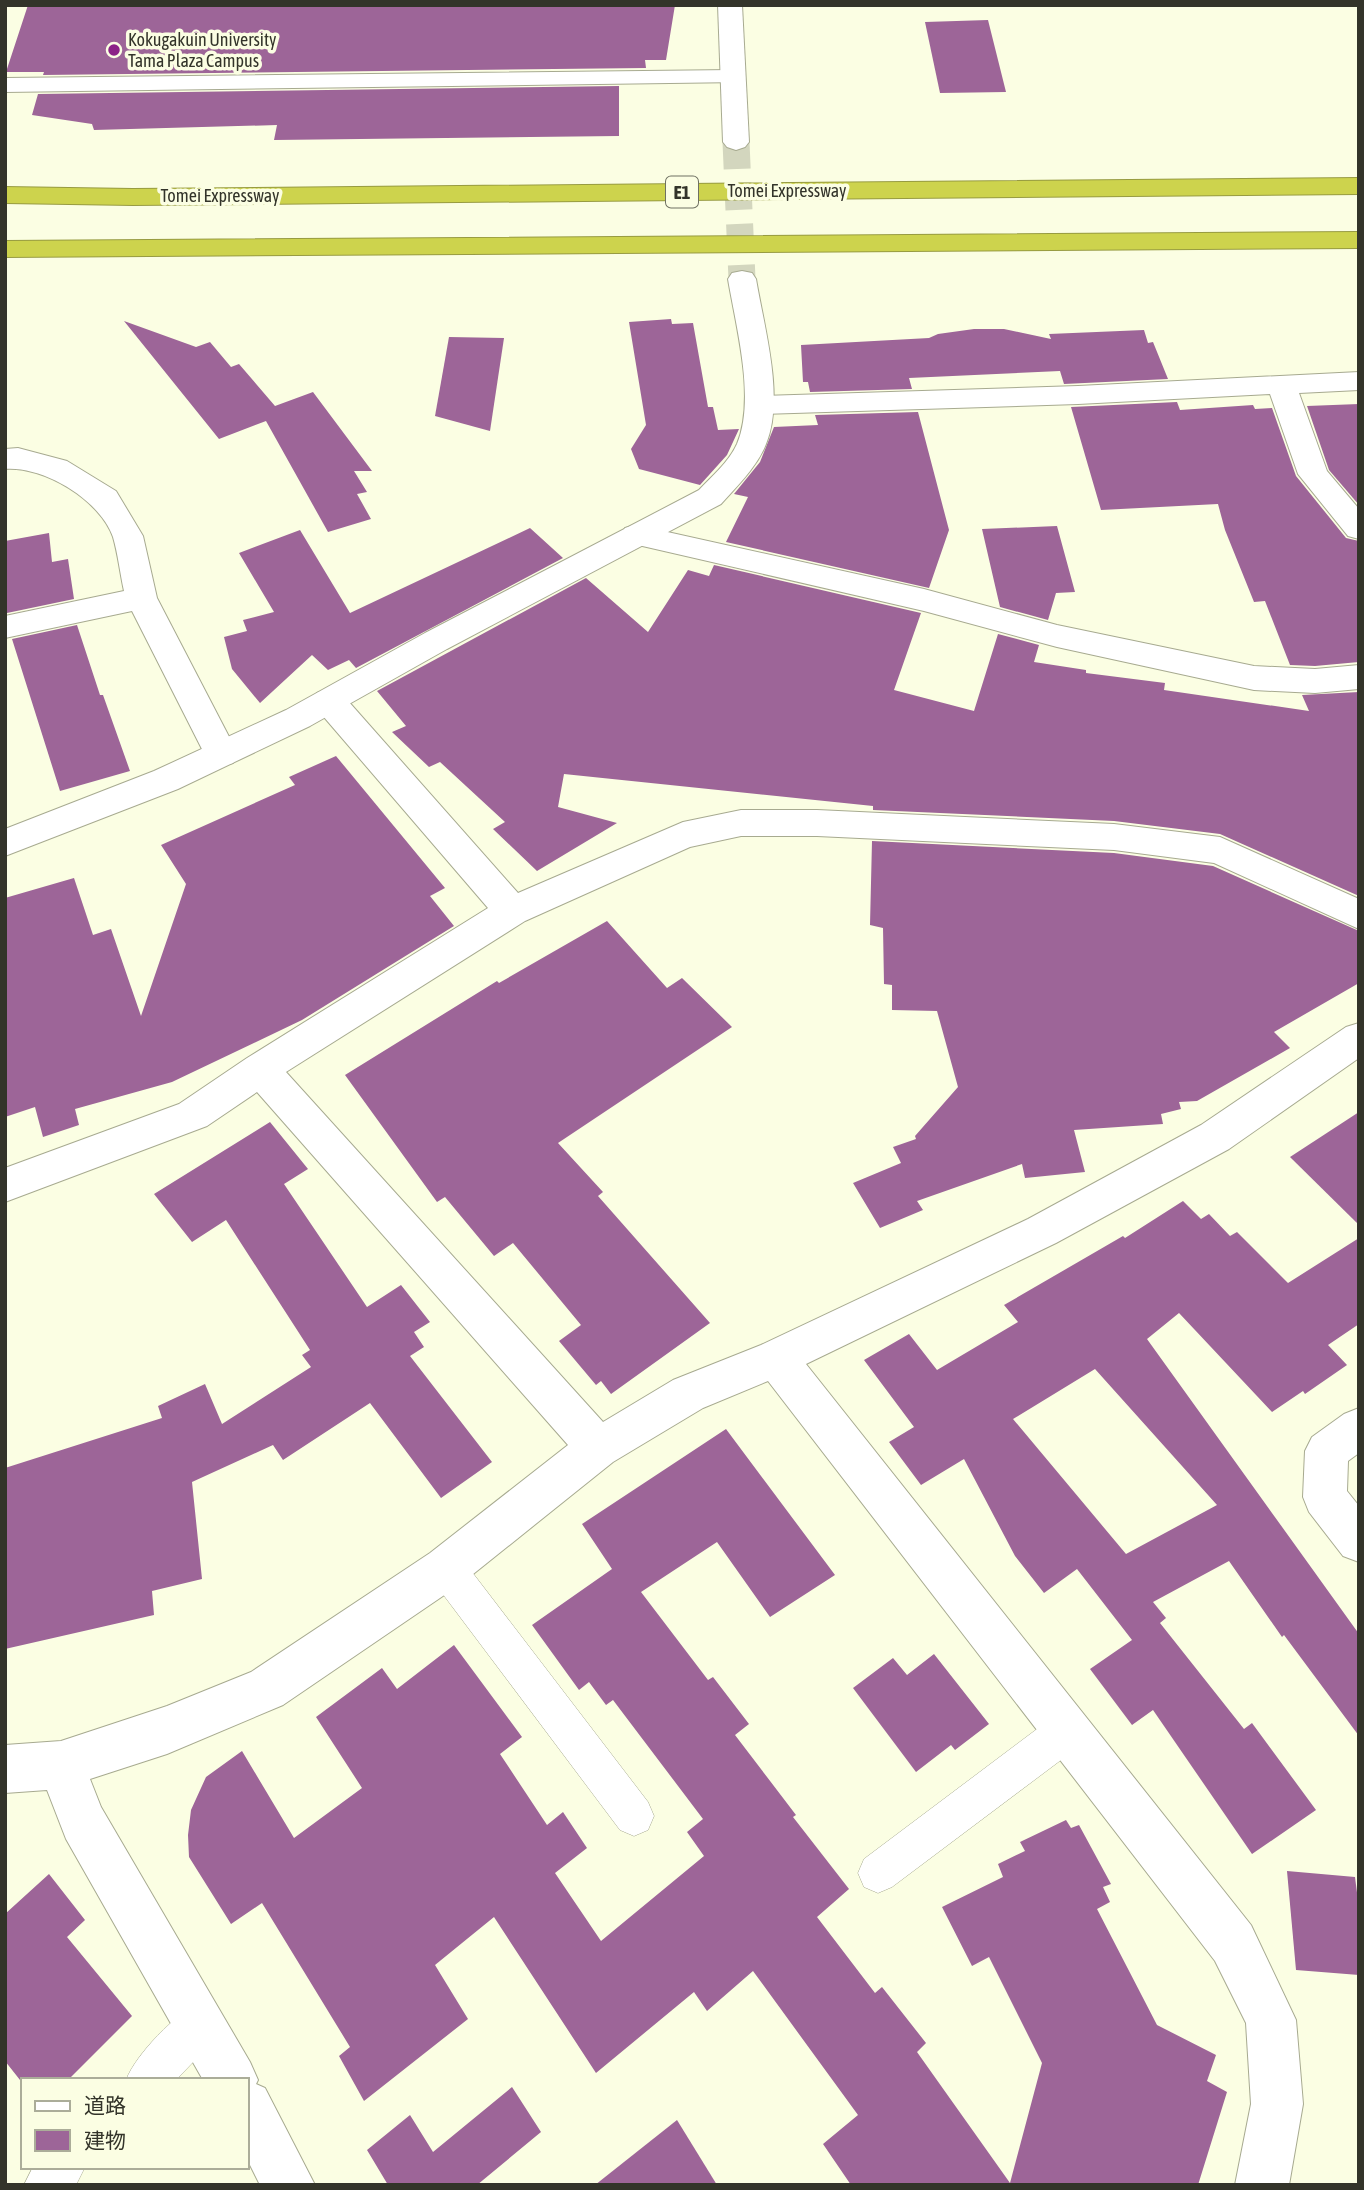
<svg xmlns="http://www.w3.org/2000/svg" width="1364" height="2190" viewBox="0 0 1364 2190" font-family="'Asap Condensed','Noto Sans JP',sans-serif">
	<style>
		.building { fill: #9d6598; fill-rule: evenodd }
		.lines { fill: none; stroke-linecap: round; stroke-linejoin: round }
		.tertiary-tunnel { stroke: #d3d6be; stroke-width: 27; stroke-dasharray: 27 14; stroke-linecap: butt }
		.service-casing { stroke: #a7aa90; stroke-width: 1 }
		.minor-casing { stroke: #a7aa90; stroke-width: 2 }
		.tertiary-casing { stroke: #a7aa90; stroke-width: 2 }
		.motorway-casing { stroke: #979b41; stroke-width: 2 }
		.service { fill: #fff; fill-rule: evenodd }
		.minor { fill: #fff; fill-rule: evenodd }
		.tertiary { fill: #fff; fill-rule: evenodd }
		.motorway { fill: #cdd34d; fill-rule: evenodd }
		.poi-dot { fill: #8c2287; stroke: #fbfee3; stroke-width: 2.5 }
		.labels { text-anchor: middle; stroke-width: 7; stroke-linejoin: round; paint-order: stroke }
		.far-poi-label { font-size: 18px; fill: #33342a; stroke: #fbfee3; text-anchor: start }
		.far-street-label { font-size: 18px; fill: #33342a; stroke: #fbfee3 }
		.shield { fill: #fbfee3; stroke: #6f7162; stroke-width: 2 }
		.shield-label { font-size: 19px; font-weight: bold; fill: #33342a }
	</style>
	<rect width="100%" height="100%" fill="#fbfee3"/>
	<g class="building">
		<polygon points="28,5 675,5 666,60 645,60 646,68 43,75 44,72 6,72"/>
		<polygon points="988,20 1006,92 940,93 925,22"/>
		<polygon points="619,86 619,136 274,140 277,125 94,130 92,124 32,115 38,94"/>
		<polygon points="671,319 672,324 693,323 708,407 713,407 718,430 739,429 727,455 700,485 639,469 631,449 646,425 629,322"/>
		<polygon points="124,321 196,347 210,342 231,367 239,364 275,406 313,392 372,471 354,471 367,492 357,494 371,519 328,532 266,421 219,439"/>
		<polygon points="974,329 1004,329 1051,339 1049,334 1144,330 1148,343 1153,342 1168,379 1064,384 1060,371 909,378 912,389 810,392 808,382 803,382 801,345 929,338 938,334"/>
		<polygon points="449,337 504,338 490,431 435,416"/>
		<polygon points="1177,402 1180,410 1253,405 1255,409 1272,408 1296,476 1346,538 1359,541 1359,662 1315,666 1290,665 1265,601 1254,602 1225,530 1218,504 1101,510 1071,407"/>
		<polygon points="1359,404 1359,505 1329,470 1307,406"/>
		<polygon points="918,412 949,530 929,588 726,542 748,497 734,494 760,462 774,427 818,425 815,415"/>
		<polygon points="1057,526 1075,592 1056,593 1048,620 1000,607 982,529"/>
		<polygon points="530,528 563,558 356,668 349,660 328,670 312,655 260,703 232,669 224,637 247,631 243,620 274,612 239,553 300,530 350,613"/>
		<polygon points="49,533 52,562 68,559 74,599 7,613 5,541"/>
		<polygon points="714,565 921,613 894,690 974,711 998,634 1039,645 1034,662 1086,670 1086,673 1165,683 1164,690 1309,711 1302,695 1359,692 1359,896 1220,834 1114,821 873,810 873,806 564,774 558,807 617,823 537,871 493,829 505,822 440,762 429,767 392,732 406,726 377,691 586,578 648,632 688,570 709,576"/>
		<polygon points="77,625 100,695 103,695 130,771 60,791 12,639"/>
		<polygon points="336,756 445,888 430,896 454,926 302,1020 172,1082 75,1109 79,1125 43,1137 35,1107 5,1117 5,898 74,878 93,935 111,929 141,1016 186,884 161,845 295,785 289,777"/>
		<polygon points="872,841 1114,853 1213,866 1359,931 1359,983 1274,1032 1290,1048 1197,1101 1179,1102 1181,1109 1161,1114 1163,1124 1074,1130 1085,1172 1025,1178 1022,1164 917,1201 923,1210 880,1228 853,1183 901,1163 893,1147 916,1139 915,1136 958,1087 937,1011 892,1010 892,985 884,984 883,928 870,925"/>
		<polygon points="607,921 667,988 682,978 732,1027 558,1143 603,1192 598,1196 710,1323 611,1394 601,1381 596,1385 559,1341 581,1325 513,1243 494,1256 445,1197 437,1202 345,1075 497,981 499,983"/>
		<polygon points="1359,1112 1359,1225 1290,1157"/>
		<polygon points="270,1122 308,1169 284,1184 367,1307 401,1285 430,1322 414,1332 424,1347 410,1356 492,1462 441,1498 370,1403 283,1460 273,1445 192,1482 202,1579 152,1591 154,1615 5,1649 5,1468 162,1418 158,1406 205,1384 222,1424 311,1367 302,1355 310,1350 226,1220 192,1242 154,1194"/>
		<path d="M1183,1201L1201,1219L1209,1214L1230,1236L1237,1232L1288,1283L1359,1238V1324L1328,1345L1347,1365L1305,1394L1303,1391L1272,1412L1179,1313L1147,1339L1359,1634V1736L1284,1635L1282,1637L1229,1561L1153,1602L1166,1618L1160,1623L1244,1729L1252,1723L1316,1810L1252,1854L1153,1710L1132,1725L1090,1669L1132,1640L1077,1569L1044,1593L1015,1556L964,1459L921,1485L889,1442L914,1427L864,1360L909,1334L937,1370L1018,1322L1004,1305L1123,1236L1125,1238ZM1095,1369L1217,1505L1126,1554L1013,1419Z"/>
		<polygon points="726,1429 835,1575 770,1617 717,1542 641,1592 708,1680 713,1677 749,1724 735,1735 796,1815 793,1817 849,1889 817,1917 875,1993 882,1987 926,2043 917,2052 1010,2183 1042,2063 989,1957 972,1966 942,1907 1003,1877 998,1864 1025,1851 1020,1842 1066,1820 1071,1828 1079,1825 1111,1884 1103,1887 1110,1902 1097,1909 1157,2025 1216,2055 1207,2081 1227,2092 1198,2185 851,2185 823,2144 858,2115 753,1971 707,2011 694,1992 596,2073 494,1917 435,1965 468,2019 364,2101 339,2056 350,2047 262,1903 231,1924 189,1857 188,1835 191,1810 206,1777 242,1751 294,1838 362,1788 316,1717 382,1668 397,1689 454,1645 522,1737 500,1754 547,1825 563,1812 587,1848 555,1873 601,1941 704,1856 687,1832 703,1819 613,1700 606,1705 589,1682 579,1690 532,1625 612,1569 582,1524"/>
		<polygon points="934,1654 989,1724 955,1750 951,1745 916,1772 853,1688 893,1658 907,1675"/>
		<polygon points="1287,1871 1355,1877 1359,1908 1359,1975 1296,1970"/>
		<polygon points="49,1874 85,1920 67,1937 132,2016 68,2080 20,2080 5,2061 5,1914"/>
		<polygon points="512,2087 541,2132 477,2185 388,2185 367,2150 410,2115 433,2152"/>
		<polygon points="677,2120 717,2185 595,2185"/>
	</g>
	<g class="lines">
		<polyline class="tertiary-tunnel" points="736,142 742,279"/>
		<g class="service-casing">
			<g id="service">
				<polygon points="446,1550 459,1555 648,1802 654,1816 648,1830 634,1836 620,1830 433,1581 428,1568 433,1555"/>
				<polygon points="1067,1712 1081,1717 1086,1731 1081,1745 892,1887 878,1893 864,1887 858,1873 864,1859 1053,1717"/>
				<path d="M201,2002L216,2008L222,2023L216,2038L176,2080H126C136,2054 176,2013 201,2002Z"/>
				<polygon points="33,2167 85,2167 76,2185 24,2185"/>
			</g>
		</g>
		<g class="minor-casing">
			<g id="minor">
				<polygon points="733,70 742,72 745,77 742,82 5,92 5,78"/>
				<polygon points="1359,372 1359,390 1299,393 1327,471 1359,509 1359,539 1348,536 1298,474 1270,394 1078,404 760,414 750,411 745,405 750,399 760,396 1078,386"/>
				<path d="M18,448L67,461L116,491L143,536L157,598L238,754L233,763L221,766L209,763L132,611L5,638V616L124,591C120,573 118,554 113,537C100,500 44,466 5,469V449Z"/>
				<polygon points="636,525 924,589 1057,625 1254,666 1315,669 1359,665 1359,689 1315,693 1254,690 1057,647 924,611 625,542 621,535 625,528"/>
				<polygon points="329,689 341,693 518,893 683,822 741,810 817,810 1114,824 1220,837 1359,899 1359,929 1214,863 1114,850 817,836 741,836 690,847 525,921 286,1072 603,1422 673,1380 761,1345 1028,1219 1201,1125 1346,1027 1359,1023 1359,1058 1229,1149 1056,1243 806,1364 1251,1925 1296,2020 1303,2104 1289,2185 1235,2185 1251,2104 1246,2023 1215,1961 768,1381 703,1408 613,1462 462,1583 283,1705 167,1754 90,1779 101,1807 250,2062 258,2080 256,2084 265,2088 315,2185 260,2185 247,2159 247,2080 203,2080 66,1839 47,1790 5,1793 5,1745 61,1741 167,1706 251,1672 430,1553 568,1445 257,1092 207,1126 5,1202 5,1168 179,1104 247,1058 488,908 317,709 312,701 317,693"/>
				<polygon points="1359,1408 1359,1453 1348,1461 1347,1491 1359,1506 1359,1562 1343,1556 1309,1512 1303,1497 1305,1451 1312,1437 1344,1414"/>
			</g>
		</g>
		<g class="tertiary-casing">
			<g id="tertiary">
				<polygon points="718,5 742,5 749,142 745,147 736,150 727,147 723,142"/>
				<path d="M742,271L752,273L756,279C764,327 785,398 766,444C757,467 737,486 721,504L447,649L310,726L178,789L5,856V829L154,771L286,710L425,633L699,490C712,476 729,462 737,444C756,398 736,327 728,279L732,273Z"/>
			</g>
		</g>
		<g class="motorway-casing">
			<g id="motorway">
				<polygon points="1359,178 1359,194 133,205 5,203 5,187 133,189"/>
				<polygon points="1359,232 1359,248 5,257 5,241"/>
			</g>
		</g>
		<use href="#service" class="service"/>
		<use href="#minor" class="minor"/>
		<use href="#tertiary" class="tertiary"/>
		<use href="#motorway" class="motorway"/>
	</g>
	<circle class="poi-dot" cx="114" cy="50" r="7"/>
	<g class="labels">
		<g class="far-poi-label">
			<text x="128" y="46">Kokugakuin University<tspan x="128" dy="21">Tama Plaza Campus</tspan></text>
		</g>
		<g class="far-street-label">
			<text x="787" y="197">Tomei Expressway</text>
			<text x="220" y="202">Tomei Expressway</text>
		</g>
		<rect class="shield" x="666" y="176.5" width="32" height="31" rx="5"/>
		<g class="shield-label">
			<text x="682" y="199">E1</text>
		</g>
	</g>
	<rect width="1364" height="2190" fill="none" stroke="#33342a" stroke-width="14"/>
	<rect x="21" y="2078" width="228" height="91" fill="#fbfee3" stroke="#abad99" stroke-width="2"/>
	<rect x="35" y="2101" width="35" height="10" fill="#ffffff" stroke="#abad99" stroke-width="2"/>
	<text x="84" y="2113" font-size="21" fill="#33342a">道路</text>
	<rect x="35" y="2130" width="35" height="21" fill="#9d6598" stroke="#abad99" stroke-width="2"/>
	<text x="84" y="2148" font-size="21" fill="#33342a">建物</text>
</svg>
